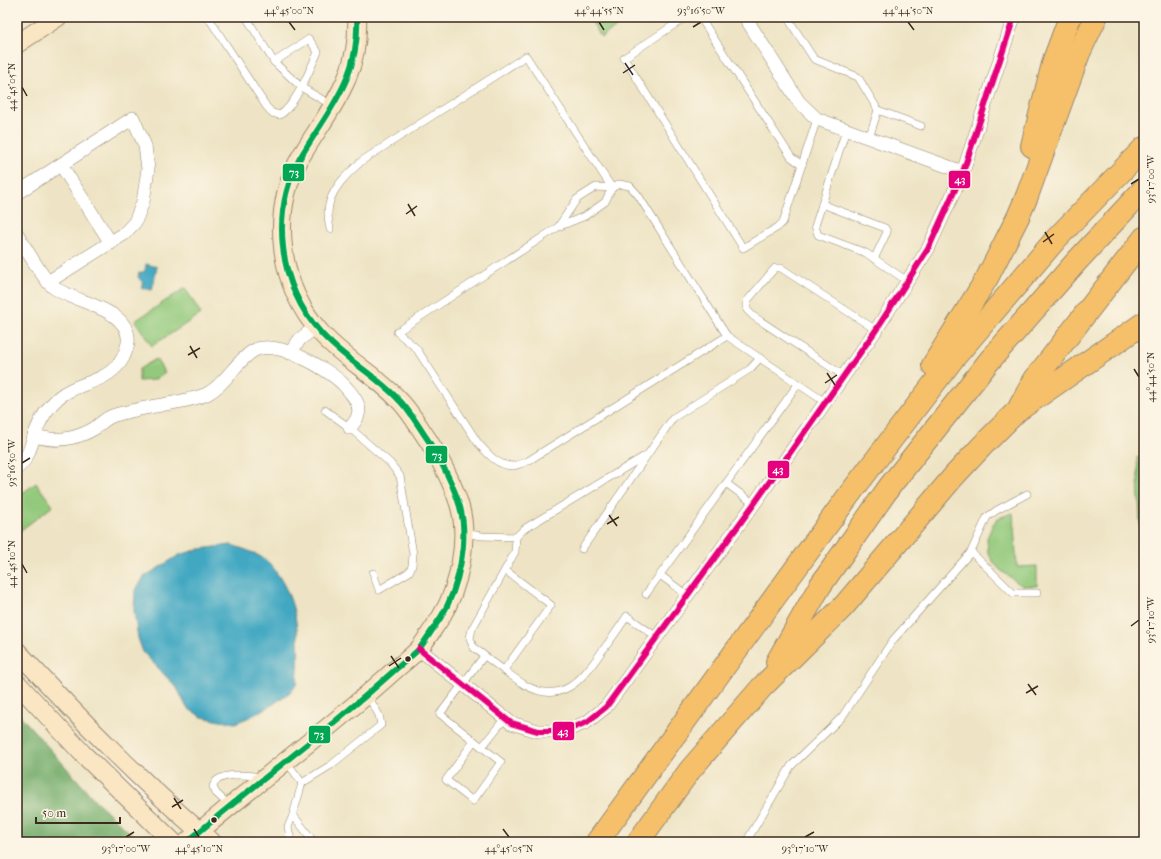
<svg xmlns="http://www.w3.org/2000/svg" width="1161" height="859" viewBox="0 0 1161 859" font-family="'IM FELL French Canon',serif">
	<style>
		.green { fill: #92c97c; stroke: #667a4d }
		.forest { fill: #75ad6c; stroke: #586c45 }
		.water { fill: #42a8c2; stroke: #3e6970 }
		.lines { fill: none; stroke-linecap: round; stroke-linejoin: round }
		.lane-casing { stroke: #948772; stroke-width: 8 }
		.street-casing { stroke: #948772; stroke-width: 14 }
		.secondary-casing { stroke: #948772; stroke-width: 20 }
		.highway-casing { stroke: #948772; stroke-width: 24 }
		.lane { stroke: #fff; stroke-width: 7 }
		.street { stroke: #fff; stroke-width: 13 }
		.secondary { stroke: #fbe6c4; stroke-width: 18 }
		.highway { stroke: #f6c06b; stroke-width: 22 }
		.bus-1-casing { stroke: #fcf5e5; stroke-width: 9 }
		.bus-2-casing { stroke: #fcf5e5; stroke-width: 9 }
		.bus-1 { stroke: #00a651; stroke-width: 6 }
		.bus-2 { stroke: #e5007d; stroke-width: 6 }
		.ticks { fill: none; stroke: #3b2a1e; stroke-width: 1.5 }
		.bus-dot { fill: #3b2a1e; stroke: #fcf5e5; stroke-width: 1.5 }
		.line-badge { stroke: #fcf5e5; stroke-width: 1.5 }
		.badge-label { font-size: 11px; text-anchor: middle; font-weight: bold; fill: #fff }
		.neatline { fill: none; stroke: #3b2a1e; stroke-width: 1.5 }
		.ticks-label { font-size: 10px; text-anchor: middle; fill: #3b2a1e }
	</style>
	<rect width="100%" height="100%" fill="#fcf5e5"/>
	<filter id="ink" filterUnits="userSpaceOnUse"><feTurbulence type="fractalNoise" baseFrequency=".025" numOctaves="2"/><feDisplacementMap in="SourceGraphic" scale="8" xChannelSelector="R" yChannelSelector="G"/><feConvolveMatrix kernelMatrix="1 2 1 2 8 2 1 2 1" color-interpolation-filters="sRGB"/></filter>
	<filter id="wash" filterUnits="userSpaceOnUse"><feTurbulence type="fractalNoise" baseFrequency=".012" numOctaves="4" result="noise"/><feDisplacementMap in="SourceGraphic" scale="16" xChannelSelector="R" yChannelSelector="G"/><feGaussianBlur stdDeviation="0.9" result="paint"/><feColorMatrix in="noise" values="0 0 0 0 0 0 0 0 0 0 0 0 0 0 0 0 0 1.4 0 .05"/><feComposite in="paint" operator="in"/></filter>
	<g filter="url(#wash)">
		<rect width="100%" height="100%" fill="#eee4c5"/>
		<g class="green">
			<polygon points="589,17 612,17 618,26 601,37"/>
			<polygon points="185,288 201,314 152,346 135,321"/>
			<polygon points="156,359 165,373 154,380 139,381 139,369"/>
			<polygon points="1137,457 1144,459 1144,537 1141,539"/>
			<polygon points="36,483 53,506 17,533 17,497"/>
			<polygon points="1013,513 1017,567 1037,566 1037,586 1023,586 1018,583 999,569 992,560 988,553 987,538 993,524 998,518"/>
		</g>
		<polygon class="forest" points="17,712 95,800 140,842 17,842"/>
		<g class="water">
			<polygon points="146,264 157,267 152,290 141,288 143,283 138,277 139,273 145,271"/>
			<path d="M231,545C244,549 258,553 269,563C273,566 275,571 278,575C300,607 300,647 297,684L289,693L272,705L250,717L235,723L220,721L202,717L187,708L177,688L143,652L138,638L134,611L135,591L144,577L179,555L200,549Z"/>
		</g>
	</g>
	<g filter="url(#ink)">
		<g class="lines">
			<g class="lane-casing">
				<g id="lane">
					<path d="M208,17L266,106L272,113L280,115C296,105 310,69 318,52L309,39L274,62L246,17"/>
					<polyline points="686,17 624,58 743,248 778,227 783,222 817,119"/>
					<polyline points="700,17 791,157 802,165"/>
					<polyline points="787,17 814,59 858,77 878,110 869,138"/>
					<polyline points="274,62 301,87 333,106"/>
					<polyline points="878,110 921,126"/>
					<polyline points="846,130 815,226 818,235 866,253 907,281"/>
					<polyline points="822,204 885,228 887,232 874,259"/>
					<path d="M558,227L585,216L605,202L612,188L596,187L577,199L558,227L397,332L416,348L478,443C487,453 497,466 513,466C518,465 524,463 528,461L727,336"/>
					<path d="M330,229C329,224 328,218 328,213C328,191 347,174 363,160L526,56L612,188L619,184L630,186L638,195L727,336L825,402"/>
					<polyline points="844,376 753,316 747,310 747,301 775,268 781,268 876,330"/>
					<polyline points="325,410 350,428 390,463 400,476 413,554 412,566 409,572 379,590 373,573"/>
					<polyline points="726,483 754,504"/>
					<polyline points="463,533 482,536 516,537 524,529 643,457"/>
					<path d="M516,537L515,552L472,629L470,638L473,647C489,659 509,675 525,685C562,706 583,679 602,651C611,640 619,628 627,616L658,638"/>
					<polyline points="582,549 673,418 750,369 760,358"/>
					<polyline points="971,552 1013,593 1037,593"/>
					<polyline points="660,575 687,595"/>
					<polyline points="646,594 798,384"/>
					<polyline points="484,656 440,714 482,747 505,718"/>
					<polyline points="504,670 551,605 505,570"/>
					<polyline points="474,741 446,780 473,801 501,762 482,747"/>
					<polyline points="286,761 302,783"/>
					<path d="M230,806L216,793L213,787C216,771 249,775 262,777"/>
					<polyline points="291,842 288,827 293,815"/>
					<polyline points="314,842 293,815 302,783 331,765 381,725 379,715 367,695"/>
					<polyline points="746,842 791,766 842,717 893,640 971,552 987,517 997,510 1027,494"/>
				</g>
			</g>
			<g class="street-casing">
				<g id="street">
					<polyline points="745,17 799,102 817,119 963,172"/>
					<polyline points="61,165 111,243"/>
					<polyline points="17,193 133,118 145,146 148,169 143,202 135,222 124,234 48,282"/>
					<path d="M17,234C25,247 42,278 53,287C74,303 132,308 128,343C126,352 123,361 116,367C100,384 75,383 58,398C48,407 41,418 36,431C31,444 29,459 17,468"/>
					<polyline points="290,353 300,339 316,327"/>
					<path d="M34,436C46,439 57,441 70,438C79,436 87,433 95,428C101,423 107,417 115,415C135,409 157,406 177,402C187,400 198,398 207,394C226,384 235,362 253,351C275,338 327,368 343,384C350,392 362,404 358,415C357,420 353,424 350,428"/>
					<polyline points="419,649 511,723 538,731 565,731 587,722 606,707 754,504 876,330 928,249 963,172 1014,17"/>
				</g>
			</g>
			<g class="secondary-casing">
				<g id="secondary">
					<polyline points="17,44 58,17"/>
					<path d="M17,651C79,718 142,783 212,842"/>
					<polyline points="17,683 83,754 173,842"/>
					<path d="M187,842C235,801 284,763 333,723C354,706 375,688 396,669C403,663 412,656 419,649C427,639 434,627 441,617C459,588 469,540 460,507C453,483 441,461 428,440C418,426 410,410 397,398C374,374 343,358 321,333C278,285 270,213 300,158C329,109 360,78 357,17"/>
				</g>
			</g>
			<g class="highway-casing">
				<g id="highway">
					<polyline points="1032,146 1054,60 1070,17"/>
					<polyline points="933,365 987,278 1018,217 1027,196 1079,53 1096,17"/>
					<polyline points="1020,406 1035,379 1144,238"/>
					<polyline points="777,662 820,586 890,486 990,360 1076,262 1144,189"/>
					<polyline points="597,842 849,495 952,360 1056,239 1144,148"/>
					<polyline points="638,842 690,770 762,687 843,607 954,476 982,446 1017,411 1144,323"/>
				</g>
			</g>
			<use href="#lane" class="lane"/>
			<use href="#street" class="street"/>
			<use href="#secondary" class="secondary"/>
			<use href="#highway" class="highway"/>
			<g class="bus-1-casing">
				<path id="bus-1" d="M187,842C235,801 284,763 333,723C354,706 375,688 396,669C403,663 412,656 419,649C427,639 434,627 441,617C459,588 469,540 460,507C453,483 441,461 428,440C418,426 410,410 397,398C374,374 343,358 321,333C278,285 270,213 300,158C329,109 360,78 357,17"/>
			</g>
			<g class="bus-2-casing">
				<polyline id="bus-2" points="419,649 511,723 538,731 565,731 587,722 606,707 754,504 876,330 928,249 963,172 1014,17"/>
			</g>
			<use href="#bus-1" class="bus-1"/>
			<use href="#bus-2" class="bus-2"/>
		</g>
	</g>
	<path class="ticks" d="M289,22L295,30M599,22L604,30M908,22L914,30M693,27L701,22M625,63L633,75M623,73L635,65M22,87L27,96M1131,184L1139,179M408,204L415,216M406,214L417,206M1045,232L1052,244M1043,242L1054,234M190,346L197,358M188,355L200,348M1134,369L1139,377M827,373L835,385M825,383L837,375M22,463L30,458M609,515L617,526M607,524L619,517M22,564L27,573M1131,626L1139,620M391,656L399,668M389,666L401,658M1028,684L1036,695M1026,693L1038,686M174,798L181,809M172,807L183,800M194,829L199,837M503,829L509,837M126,837L134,832M805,837L814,832"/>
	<g class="bus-dot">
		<circle cx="408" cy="659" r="3.5"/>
		<circle cx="214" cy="820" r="3.5"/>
	</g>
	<g class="line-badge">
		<rect x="282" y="163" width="23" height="19" rx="4" fill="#00a651"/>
		<rect x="948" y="170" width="23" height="19" rx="4" fill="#e5007d"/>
		<rect x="425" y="445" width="23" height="19" rx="4" fill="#00a651"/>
		<rect x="767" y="460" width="23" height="19" rx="4" fill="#e5007d"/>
		<rect x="552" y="721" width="23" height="20" rx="4" fill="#e5007d"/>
		<rect x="308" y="725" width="23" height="19" rx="4" fill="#00a651"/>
	</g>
	<g class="badge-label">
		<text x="294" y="176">73</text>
		<text x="960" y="183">43</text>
		<text x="437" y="459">73</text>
		<text x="778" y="473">43</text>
		<text x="563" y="735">43</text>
		<text x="319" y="738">73</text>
	</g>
	<rect width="1161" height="859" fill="none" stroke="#fcf5e5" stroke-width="44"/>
	<path d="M36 817v6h84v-6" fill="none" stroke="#3b2a1e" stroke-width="2"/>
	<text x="42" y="817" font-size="12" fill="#3b2a1e" stroke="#fcf5e5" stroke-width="3" paint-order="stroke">50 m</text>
	<rect x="22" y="22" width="1117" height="815" class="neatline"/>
	<g class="ticks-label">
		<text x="289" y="14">44°45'00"N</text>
		<text x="599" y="14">44°44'55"N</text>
		<text x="701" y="14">93°16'50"W</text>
		<text x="908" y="14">44°44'50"N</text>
		<text transform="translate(11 87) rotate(-90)" y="4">44°45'05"N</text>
		<text transform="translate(1150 179) rotate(-90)" y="4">93°17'00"W</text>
		<text transform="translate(1150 377) rotate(-90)" y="4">44°44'50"N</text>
		<text transform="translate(11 463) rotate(-90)" y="4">93°16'50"W</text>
		<text transform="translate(11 564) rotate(-90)" y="4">44°45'10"N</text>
		<text transform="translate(1150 620) rotate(-90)" y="4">93°17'10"W</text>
		<text x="126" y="852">93°17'00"W</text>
		<text x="199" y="852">44°45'10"N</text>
		<text x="509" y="852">44°45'05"N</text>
		<text x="805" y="852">93°17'10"W</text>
	</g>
</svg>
